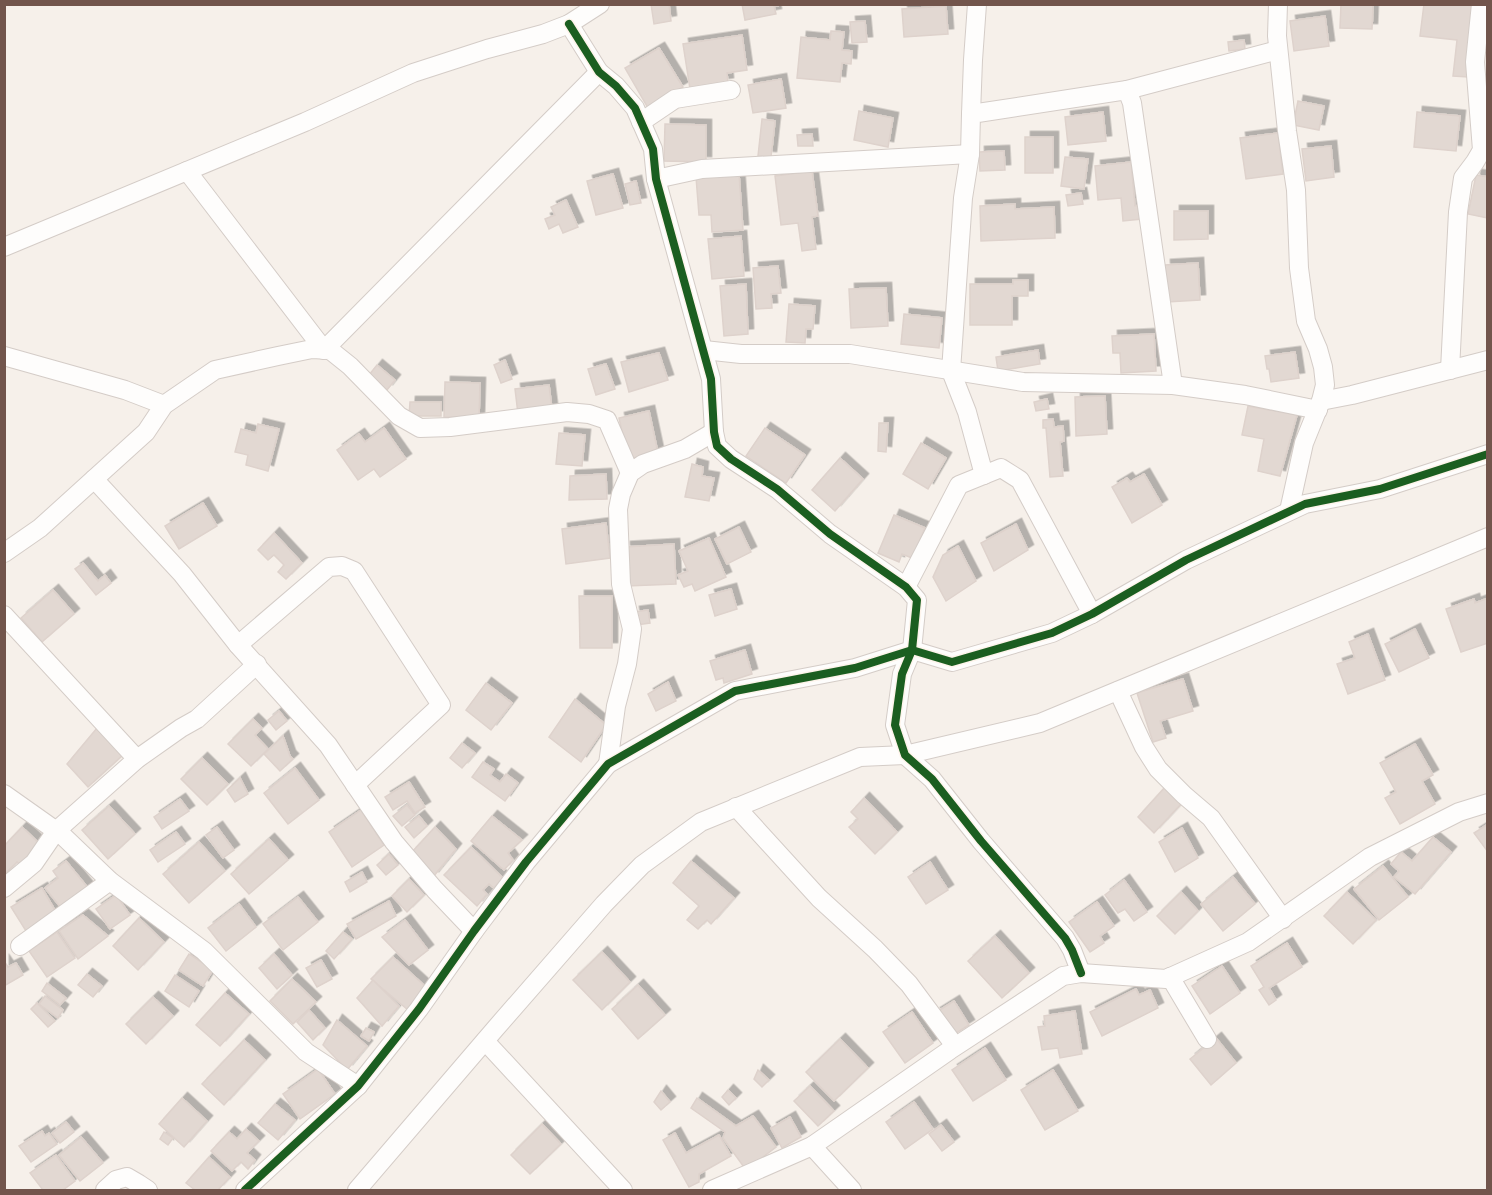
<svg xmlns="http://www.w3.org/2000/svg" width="1492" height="1195" viewBox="0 0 1492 1195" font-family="'DejaVu Sans',sans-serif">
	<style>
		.building { fill: #e2d8d2; stroke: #ded2cc; stroke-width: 1.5; filter: url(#shadow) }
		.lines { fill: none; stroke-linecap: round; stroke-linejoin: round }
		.minor-casing { stroke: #d4ccc7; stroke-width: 20 }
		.minor { stroke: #fefdfc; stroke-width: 18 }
		.cycleway-casing { stroke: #fef4eb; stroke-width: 11 }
		.cycleway { stroke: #1b5e20; stroke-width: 8 }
	</style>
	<defs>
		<filter id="shadow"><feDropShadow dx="5.5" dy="-5.5" stdDeviation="0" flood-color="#0004"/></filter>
	</defs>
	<rect width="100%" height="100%" fill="#f6f0ea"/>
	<g class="building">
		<polygon points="651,4 669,4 671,21 654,24"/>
		<polygon points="742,4 778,4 778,6 774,6 776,14 745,20"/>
		<polygon points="1341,4 1373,4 1372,29 1340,28"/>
		<polygon points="1424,4 1476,4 1468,77 1453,76 1457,40 1420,36"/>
		<polygon points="946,6 948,34 904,37 902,9"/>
		<polygon points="1325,16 1329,46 1294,51 1290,21"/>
		<polygon points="865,21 867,42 852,43 850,22"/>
		<polygon points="831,31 844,32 842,50 852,51 851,64 842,63 840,82 797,78 801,37 830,40"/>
		<polygon points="742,35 747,70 727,73 728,83 690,89 683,44"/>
		<polygon points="1244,40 1245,49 1229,51 1228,42"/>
		<polygon points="659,48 683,87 648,108 625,68"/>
		<polygon points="781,79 786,108 753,113 748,85"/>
		<polygon points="1298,101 1324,106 1319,130 1293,125"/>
		<polygon points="859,111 893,118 888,147 854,140"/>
		<polygon points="1103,112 1106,141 1068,145 1065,117"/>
		<polygon points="1417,112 1460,116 1456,151 1414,147"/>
		<polygon points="762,119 775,121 771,157 758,156"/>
		<polygon points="665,124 706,125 706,162 664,161"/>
		<polygon points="1278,133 1283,174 1246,179 1240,138"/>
		<polygon points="812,134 813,146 798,146 797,135"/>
		<rect x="1025" y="137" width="28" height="36"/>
		<polygon points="1331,146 1334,177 1306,181 1302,149"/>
		<polygon points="1004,151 1005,170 980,171 979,152"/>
		<polygon points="1065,157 1088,159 1084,189 1061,186"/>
		<polygon points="1131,162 1135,206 1141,205 1142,219 1123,221 1121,198 1098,200 1095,166"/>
		<polygon points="812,171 818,216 812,217 816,249 802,251 798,223 781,225 775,176"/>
		<polygon points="613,174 623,208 596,215 587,181"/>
		<polygon points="739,174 743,230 712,232 711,215 699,215 696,177"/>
		<polygon points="1476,175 1488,177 1488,218 1468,214"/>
		<polygon points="636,181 641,203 630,205 625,184"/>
		<polygon points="1081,193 1083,204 1068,206 1066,195"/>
		<polygon points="566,200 578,227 563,233 559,224 549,229 545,219 555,215 551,207"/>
		<polygon points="1015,204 1015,209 1054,207 1055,238 981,241 980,206"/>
		<polygon points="1174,211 1208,211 1208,239 1174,240"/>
		<polygon points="741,236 744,276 712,279 708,239"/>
		<polygon points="1198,263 1200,300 1167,302 1165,265"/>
		<polygon points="778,266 781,293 771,294 772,308 756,309 753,268"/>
		<polygon points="1013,280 1028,280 1028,296 1012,296 1012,325 970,325 970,284 1013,284"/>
		<polygon points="746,284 748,334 724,336 720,286"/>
		<polygon points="886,288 888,326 851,328 849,289"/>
		<polygon points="789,304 815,306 813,329 806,329 805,343 786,342"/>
		<polygon points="904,314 942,318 939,348 901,344"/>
		<polygon points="1154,334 1156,371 1121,373 1120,353 1113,353 1112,336"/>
		<polygon points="1038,350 1040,364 998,371 996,357"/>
		<polygon points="1295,352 1299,378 1271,382 1269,369 1267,369 1265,356"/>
		<polygon points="659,353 668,380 629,392 621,362"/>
		<polygon points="505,360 512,379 501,383 494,365"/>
		<polygon points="606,364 615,389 596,395 588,369"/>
		<polygon points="377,365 395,380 387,390 369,375"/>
		<polygon points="445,382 480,383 479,418 444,417"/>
		<polygon points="549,385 552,409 518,414 515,389"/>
		<polygon points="1105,396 1107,434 1076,436 1075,397"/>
		<polygon points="1047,399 1049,409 1036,411 1034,402"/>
		<polygon points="410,402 441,402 441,416 409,416"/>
		<polygon points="1248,406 1297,415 1280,476 1258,471 1264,439 1242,435"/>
		<polygon points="649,411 658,453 628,459 619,418"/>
		<polygon points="1053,419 1054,427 1063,426 1064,441 1060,442 1063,476 1050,477 1046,428 1043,428 1043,420"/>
		<polygon points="879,423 888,423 886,452 878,451"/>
		<polygon points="258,424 279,429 268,471 246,465 248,455 235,452 241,429 256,433"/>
		<polygon points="384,428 406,459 380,477 374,469 358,480 337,450 359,434 365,442"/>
		<polygon points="765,428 805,455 786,483 746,456"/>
		<polygon points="559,433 585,435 582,466 556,464"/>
		<polygon points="921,443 946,458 928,489 903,474"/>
		<polygon points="840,458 863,479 835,511 812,490"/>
		<polygon points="692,464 703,467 702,476 714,478 709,501 685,497"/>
		<polygon points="606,474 607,499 569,500 570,476"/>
		<polygon points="1144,474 1162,505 1132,523 1112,487 1127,478 1130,482"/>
		<polygon points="203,503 217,526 179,549 165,526"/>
		<polygon points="894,515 925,528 912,558 902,554 899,562 878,553"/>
		<polygon points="606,523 610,558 566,564 562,529"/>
		<polygon points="1016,524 1028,550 994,571 981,543"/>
		<polygon points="739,527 751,552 727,564 715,539"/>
		<polygon points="274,533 302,563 286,579 278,572 284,565 274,555 268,560 258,550"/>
		<polygon points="709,538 726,577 695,591 692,584 684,587 678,575 688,571 679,551"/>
		<polygon points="674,544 676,584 627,586 625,547"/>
		<polygon points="958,546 976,581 946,601 933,577 943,555"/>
		<polygon points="83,563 98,581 105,575 111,583 96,595 75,569"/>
		<polygon points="731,589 737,609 715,616 709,595"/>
		<polygon points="53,590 74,614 42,642 21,618"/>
		<polygon points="579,596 612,596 612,648 580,648"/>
		<polygon points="1488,598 1488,643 1461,652 1446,609 1474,599 1475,603"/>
		<polygon points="648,610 650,623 636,625 634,612"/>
		<polygon points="1415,629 1429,658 1399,672 1385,644"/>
		<polygon points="1368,634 1385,680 1348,694 1337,664 1355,658 1349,642"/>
		<polygon points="745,650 752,674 724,683 723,678 716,680 710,661"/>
		<polygon points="1183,679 1193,711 1160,721 1166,738 1153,742 1137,693"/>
		<polygon points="668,682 676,701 656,711 648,694"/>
		<polygon points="486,683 512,703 491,730 466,710"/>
		<polygon points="575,699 606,725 581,762 549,737"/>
		<polygon points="279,711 287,721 276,730 268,720"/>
		<polygon points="253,719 262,728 255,735 268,749 251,766 228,744"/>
		<polygon points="97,728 123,755 88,787 67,764"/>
		<polygon points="283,736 290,756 293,759 280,771 264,754"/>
		<polygon points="462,743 475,753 462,768 450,758"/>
		<polygon points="1415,744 1433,775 1422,781 1435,804 1400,824 1385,798 1396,792 1380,763"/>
		<polygon points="202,758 228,784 207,805 181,779"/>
		<polygon points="483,762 494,769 490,775 500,782 506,774 518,783 505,801 472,777"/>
		<polygon points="295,768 319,800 288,824 264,793"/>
		<polygon points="240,778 248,794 235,802 227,790"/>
		<polygon points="409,782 425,807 415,813 407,801 393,810 385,797"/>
		<polygon points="1166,786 1183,802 1154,833 1138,817"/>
		<polygon points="864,798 897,832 875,854 849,827 858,819 851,812"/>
		<polygon points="180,799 189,811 162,829 154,817"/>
		<polygon points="407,805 415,815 402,826 393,816"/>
		<polygon points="109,806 135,834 108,859 82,830"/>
		<polygon points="361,810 384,845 352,867 329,832"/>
		<polygon points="419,816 427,826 414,838 405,827"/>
		<polygon points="492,816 522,840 508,853 513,860 504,870 471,841"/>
		<polygon points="1488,824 1488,852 1474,833"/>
		<polygon points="22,827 40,844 20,865 17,862 4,875 4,846"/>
		<polygon points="217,827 234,850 223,858 206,835"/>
		<polygon points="435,827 456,849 433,877 411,853"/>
		<polygon points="1182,828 1198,858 1175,872 1159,842"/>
		<polygon points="176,832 185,844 158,862 150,850"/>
		<polygon points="1433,837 1451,852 1415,894 1394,877 1399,871 1391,864 1401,852 1412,861"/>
		<polygon points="269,839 288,860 249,894 231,874"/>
		<polygon points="199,842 225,871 189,903 163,874"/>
		<polygon points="471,847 503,878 494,888 489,884 483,890 487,894 477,906 444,875"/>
		<polygon points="389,854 398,865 386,875 377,865"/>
		<polygon points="66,861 88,888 62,909 45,888 58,878 53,871"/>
		<polygon points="691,861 734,898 711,924 707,920 698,929 687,920 699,906 673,883"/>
		<polygon points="930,862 948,890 926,904 908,877"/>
		<polygon points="1383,866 1408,897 1379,920 1354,889"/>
		<polygon points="362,872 367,882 350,892 345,882"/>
		<polygon points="1233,877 1255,904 1223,931 1201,904"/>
		<polygon points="409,879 424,895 407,912 392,896"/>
		<polygon points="1124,880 1147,912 1134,921 1125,909 1118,913 1105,895"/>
		<polygon points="42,888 56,912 26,931 11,907"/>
		<polygon points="1181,892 1198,911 1175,934 1157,916"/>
		<polygon points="1347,892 1376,920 1353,944 1324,916"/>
		<polygon points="116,895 130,915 110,929 96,909"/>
		<polygon points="298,897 318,922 283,950 263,924"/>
		<polygon points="389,901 396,916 356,939 347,924"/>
		<polygon points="1097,902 1114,926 1100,936 1104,943 1090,952 1069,922"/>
		<polygon points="239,904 256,927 226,951 208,928"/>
		<polygon points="83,915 108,936 78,959 59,931"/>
		<polygon points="139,918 164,942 138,970 113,946"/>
		<polygon points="405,920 428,950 409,965 382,937"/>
		<polygon points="57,932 75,958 47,977 29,951"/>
		<polygon points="343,932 352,939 334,959 326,951"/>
		<polygon points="995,936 1029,973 1002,998 968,961"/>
		<polygon points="1287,943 1302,967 1269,988 1276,1000 1269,1005 1259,990 1264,987 1251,966"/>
		<polygon points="602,952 630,982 602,1010 573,980"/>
		<polygon points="189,954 213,970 203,986 179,970"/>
		<polygon points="274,954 292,975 277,989 259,968"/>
		<polygon points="393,957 425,986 408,1010 371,979"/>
		<polygon points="321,960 332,979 317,987 306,968"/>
		<polygon points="4,961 8,967 16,963 23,975 4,986"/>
		<polygon points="1222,966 1240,993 1210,1014 1192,986"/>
		<polygon points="87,974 102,986 93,997 78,985"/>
		<polygon points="175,975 199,991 189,1007 165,991"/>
		<polygon points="292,979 316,1002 293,1024 270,1001"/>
		<polygon points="373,980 399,1006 382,1026 357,998"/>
		<polygon points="47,983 66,998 60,1005 42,991"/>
		<polygon points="638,985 665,1015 638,1039 612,1009"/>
		<polygon points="1136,989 1139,995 1150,990 1158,1008 1102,1036 1090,1012"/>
		<polygon points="225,993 249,1014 220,1046 196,1025"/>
		<polygon points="45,996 63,1010 58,1018 39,1004"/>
		<polygon points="153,997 173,1016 146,1044 126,1024"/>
		<polygon points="954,1001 969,1025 950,1037 935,1013"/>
		<polygon points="37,1003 55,1021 48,1027 31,1009"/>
		<polygon points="309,1010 325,1028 313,1040 297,1022"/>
		<polygon points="1075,1011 1082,1054 1060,1058 1058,1048 1042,1050 1038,1027 1045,1026 1044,1016"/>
		<polygon points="912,1012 933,1043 905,1063 883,1032"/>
		<polygon points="337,1020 367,1046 347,1070 323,1045"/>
		<polygon points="366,1028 374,1032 369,1041 361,1036"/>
		<polygon points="1216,1038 1236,1063 1211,1085 1190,1059"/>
		<polygon points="840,1039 868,1068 834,1101 806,1072"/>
		<polygon points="244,1040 265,1060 224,1105 202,1084"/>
		<polygon points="985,1048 1006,1080 973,1101 952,1070"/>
		<polygon points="318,1069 335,1094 300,1119 283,1094"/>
		<polygon points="758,1070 769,1080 762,1087 754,1079"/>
		<polygon points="1053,1070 1078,1111 1045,1130 1021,1090"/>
		<polygon points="810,1086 834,1111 818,1126 794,1101"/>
		<polygon points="728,1090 736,1098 729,1105 722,1097"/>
		<polygon points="661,1091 670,1102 661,1110 654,1102"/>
		<polygon points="182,1098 207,1121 184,1147 159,1124"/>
		<polygon points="697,1098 736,1126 753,1116 776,1147 746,1170 723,1138 725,1132 691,1108"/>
		<polygon points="914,1102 933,1129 905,1149 886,1122"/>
		<polygon points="275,1104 295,1120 278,1140 258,1123"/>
		<polygon points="790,1117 801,1137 782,1148 771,1128"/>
		<polygon points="66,1122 74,1132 60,1143 52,1133"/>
		<polygon points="542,1124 561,1144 530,1174 511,1155"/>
		<polygon points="941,1125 954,1142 942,1151 929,1134"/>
		<polygon points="246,1129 259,1141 247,1153 255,1160 248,1169 241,1162 232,1171 211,1151 229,1132 237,1139"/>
		<polygon points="42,1131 45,1136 49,1133 57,1144 31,1162 19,1146"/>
		<polygon points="164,1132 173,1138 168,1145 160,1139"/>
		<polygon points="675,1133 686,1153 719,1135 731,1156 699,1174 699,1182 689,1187 663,1140"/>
		<polygon points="81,1137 103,1163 80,1181 59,1155"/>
		<polygon points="56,1155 75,1181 63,1190 43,1190 30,1173"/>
		<polygon points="209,1157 230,1177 218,1190 195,1190 186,1183"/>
	</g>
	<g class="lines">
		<g class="minor-casing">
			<g id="minor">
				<polyline points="1278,4 1277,36 1287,131 1296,190 1299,268 1306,321 1318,349 1323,367 1325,385 1321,401 1304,443 1289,511"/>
				<polyline points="569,24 599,72 616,86 635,108 653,149 656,179 711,379 714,432 717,446 731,459 777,489 830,534 906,587 917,600 912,650 902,674 895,725 905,755 932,779 981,841 1065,938 1072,950 1081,973"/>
				<polyline points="1127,90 1278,50"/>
				<polyline points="971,114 973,60 977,4"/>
				<polyline points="641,122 675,99 731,90"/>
				<polyline points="187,171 324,350 599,72"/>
				<polyline points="656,179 702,169 970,154"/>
				<polyline points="4,247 305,122 413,73 487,49 543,34 569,24 600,4"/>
				<polyline points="704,350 741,354 850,354 1023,382 1173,385 1245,395 1318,410"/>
				<polyline points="4,356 125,390 164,405"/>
				<polyline points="1450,370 1458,212 1463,178 1475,162 1482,150 1475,62 1481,4"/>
				<polyline points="1321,401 1352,395 1488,360"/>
				<polyline points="984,475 967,412 951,371 963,198 970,154 971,114 1127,90 1132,103 1173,385"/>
				<polyline points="94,479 182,574 238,645 328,745 394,842 435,890 474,931"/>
				<polyline points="4,553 40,528 146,432 164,405 215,370 278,356 312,349 330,350 350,366 399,416 420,428 450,427 567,412 589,414 607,420 630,473"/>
				<polyline points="906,587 959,485 1001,468 1020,480 1092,614"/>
				<polyline points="4,615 137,759"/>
				<polyline points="238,645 329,567 342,566 354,571 441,705 355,785"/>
				<polyline points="1118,691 1144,747 1158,769 1184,795 1211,818 1283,919"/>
				<polyline points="608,764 616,706 627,664 632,629 621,584 618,509 621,494 630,473 643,464 685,449 714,432"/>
				<polyline points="4,794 62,835 110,881 204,951 306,1052 358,1086"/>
				<polyline points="736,807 819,898 875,949 909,984 955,1046"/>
				<polyline points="4,888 34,863 56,831 137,759 181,728 197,719 257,664"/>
				<polyline points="20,946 110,881"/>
				<polyline points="1170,977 1207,1039"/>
				<polyline points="485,1041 623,1190"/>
				<polyline points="812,1146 852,1190"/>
				<polyline points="105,1190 116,1180 127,1177 139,1184 148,1190"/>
				<polyline points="245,1190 358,1086 419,1009 474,931 526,862 608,764 735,691 855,668 912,650 952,662 1052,633 1092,614 1186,560 1305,504 1380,489 1488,454"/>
				<polyline points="357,1190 495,1029 604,904 642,865 701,822 860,757 905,755 1040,723 1488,537"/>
				<polyline points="712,1190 812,1146 950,1050 1063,976 1081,973 1166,979 1248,942 1370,857 1459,812 1488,803"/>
			</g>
		</g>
		<use href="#minor" class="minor"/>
		<g class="cycleway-casing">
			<g id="cycleway">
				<polyline points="569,24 599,72 616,86 635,108 653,149 656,179 711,379 714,432 717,446 731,459 777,489 830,534 906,587 917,600 912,650 902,674 895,725 905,755 932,779 981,841 1065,938 1072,950 1081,973"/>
				<polyline points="245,1190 358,1086 419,1009 474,931 526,862 608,764 735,691 855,668 912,650 952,662 1052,633 1092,614 1186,560 1305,504 1380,489 1488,454"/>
			</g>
		</g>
		<use href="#cycleway" class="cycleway"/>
	</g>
	<rect width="1492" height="1195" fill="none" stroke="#72554c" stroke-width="12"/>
</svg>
